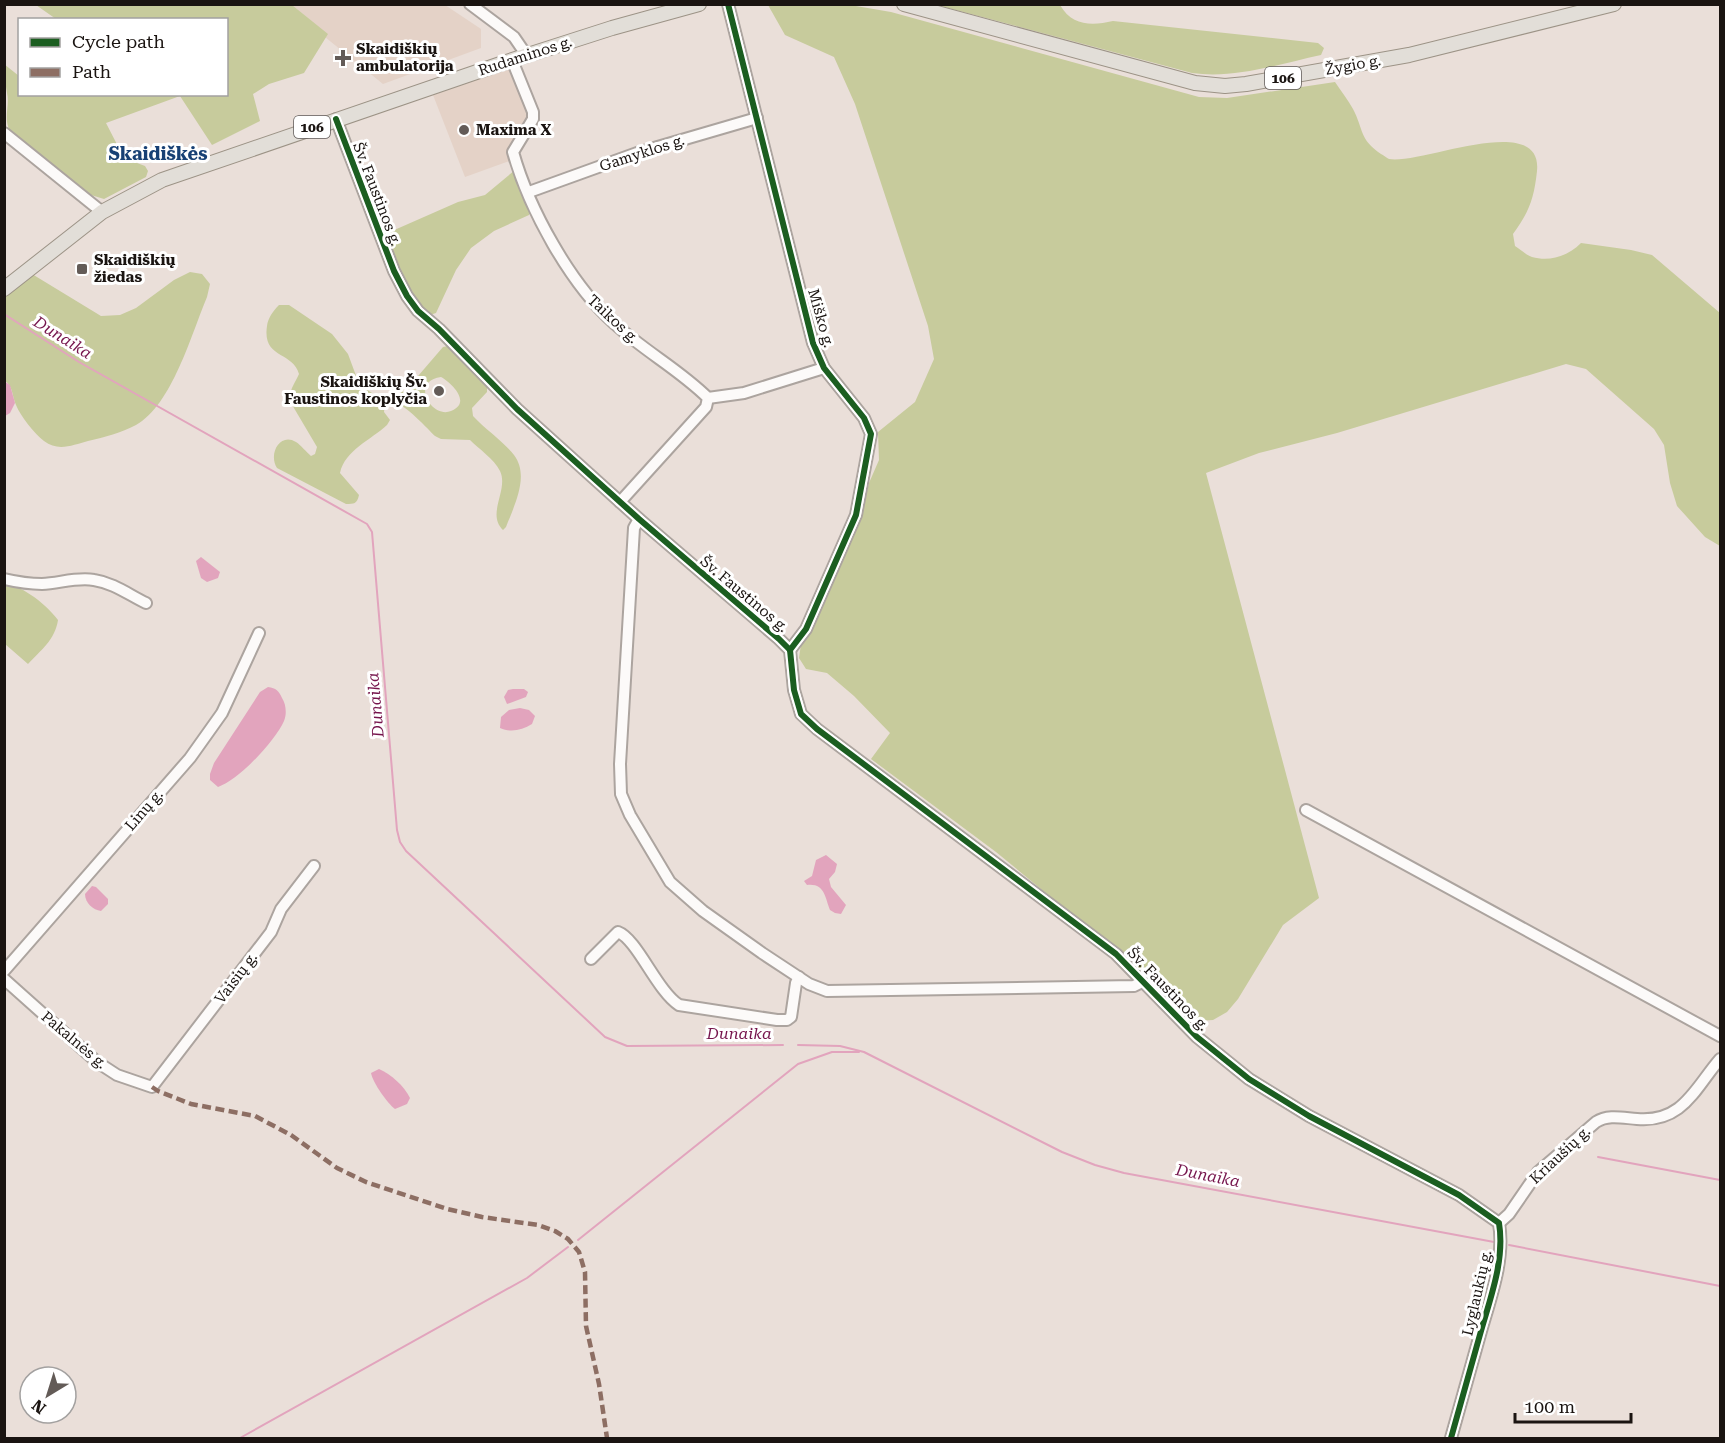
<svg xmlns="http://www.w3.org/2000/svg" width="1725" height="1443" viewBox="0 0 1725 1443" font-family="'Roboto Serif',serif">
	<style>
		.built { fill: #e4d2c7 }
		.green { fill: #c7cb9c; fill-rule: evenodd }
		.water { fill: #e2a4bd }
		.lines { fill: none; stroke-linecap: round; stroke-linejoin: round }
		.stream { stroke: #e2a4bd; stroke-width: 2 }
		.minor-casing { stroke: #aca49f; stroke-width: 14 }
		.major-casing { stroke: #9c9386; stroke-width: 16 }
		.minor { stroke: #fcfaf9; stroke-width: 10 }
		.major { stroke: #e2ded8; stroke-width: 14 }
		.quiet { stroke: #8d6e63; stroke-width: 4.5; stroke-dasharray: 9 4.5; stroke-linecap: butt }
		.cycleway-casing { stroke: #fff; stroke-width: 10 }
		.cycleway { stroke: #1b5e20; stroke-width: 6 }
		.poi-dot { fill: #635b57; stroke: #fff; stroke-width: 2 }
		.labels { text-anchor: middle; stroke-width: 6; stroke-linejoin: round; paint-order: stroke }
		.shield { fill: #fff; stroke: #5f5a58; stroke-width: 1.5 }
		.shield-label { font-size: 14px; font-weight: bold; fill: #1a1411 }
		.poi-label { font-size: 15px; font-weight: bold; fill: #1a1411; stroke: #fff; text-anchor: start }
		.street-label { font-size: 15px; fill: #1a1411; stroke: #fff }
		.water-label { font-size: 16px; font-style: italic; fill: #76154d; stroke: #fff }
		.quarter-label { font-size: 18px; font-weight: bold; fill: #174074; stroke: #fff }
	</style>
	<rect width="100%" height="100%" fill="#eadfd9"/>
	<g class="built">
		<polygon points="292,5 445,5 481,29 481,48 383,84 325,37 327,34"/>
		<polygon points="511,68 531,114 512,160 465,177 433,95"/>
	</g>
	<g class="green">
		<path d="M808,4L850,5L891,12L1199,97L1227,98L1335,82C1341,91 1348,100 1353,109C1364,130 1359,139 1381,154C1383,155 1387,158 1389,159C1420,165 1543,110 1537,171C1534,199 1529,212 1513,234L1515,246C1520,249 1526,255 1532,257C1550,262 1568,256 1581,243L1631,250L1652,255L1720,313V546L1705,537L1677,506L1670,483L1664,445L1654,429L1586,369L1566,364L1337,433L1259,453L1206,473L1319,898L1283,925L1238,999L1227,1012L1213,1020L1197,1021L1181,1015L1132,964L996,852L871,759L890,733L854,696L827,673L806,669L799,658L801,644L816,619L860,521L869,483L879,460L878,432L915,402L934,359L928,326L855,104L834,57L785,35L768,5C782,5 795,7 808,4Z"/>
		<path d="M36,5H292L328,34L304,73L269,84L253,94L260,121L212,145L180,96L106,123L124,158L145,166L148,171L146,177L104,199L91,195L82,189L10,131C3,118 10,106 7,93C5,83 5,74 4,64L19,76L20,94H226V20L56,19Z"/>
		<path d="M937,5H1060C1072,26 1092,26 1113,21L1318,43L1324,48L1321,55C1279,64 1235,79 1192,73Z"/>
		<path d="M515,170L532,209L529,215L494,231L471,248L456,270L436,313L430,315C406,294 396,263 383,235L458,202L485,195Z"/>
		<path d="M190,272L202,274L210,284L207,297C191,335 172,405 136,425C121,433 105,437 88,441C73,445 58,452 44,441C34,433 21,417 16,405C12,396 13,386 5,381V295L32,274L101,316L120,315L136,308L174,280Z"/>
		<path d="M279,305H289L332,334L348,354L358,381L366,389L378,397L390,398L406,390L443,347L448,346L487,384V392L472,408L473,416C486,430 503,441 514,455C530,476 514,506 506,527L503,530C486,514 509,490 500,471C494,459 479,449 470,440L441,439L435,436C427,429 387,382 384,412L390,420L387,425C371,440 345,450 340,473L359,495C357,504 354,504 346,504L277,468C268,454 280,432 296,442C301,445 306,452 311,456L315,454L317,447L291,403C288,391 294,385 299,374C293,351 262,359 267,326C268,318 273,311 279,305ZM441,377C452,383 472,403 451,411C432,419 409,382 441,377Z"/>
		<path d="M5,583C25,588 45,603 58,620C55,640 41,650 28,664L5,644Z"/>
	</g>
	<g class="water">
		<polygon points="4,381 10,385 15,403 10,413 5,416"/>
		<polygon points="201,557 220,572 218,578 207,582 201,578 196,561"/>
		<path d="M268,687C276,688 279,691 282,698C286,704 287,714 284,721C275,741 240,779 218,787L210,780V774L214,763L260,692Z"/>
		<polygon points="513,689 524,689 528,692 526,697 507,704 504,697 508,690"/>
		<path d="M520,708L529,710L535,716L532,724C522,730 511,733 500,728L501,717L509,710Z"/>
		<path d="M826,855L837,864L835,872L829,879L831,887L846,905L841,914L835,913L830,910C825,898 825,883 807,885L804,881L812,876L816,860Z"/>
		<path d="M92,886L96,887L108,899V904L101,911C93,910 85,903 85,894Z"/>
		<path d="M379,1069C391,1074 404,1086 410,1098L407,1104L395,1109C387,1103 373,1083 371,1073Z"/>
	</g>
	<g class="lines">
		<g class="stream">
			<polyline points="4,314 79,362 367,524 372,532 397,830 400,842 406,851 605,1037 627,1046 783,1045"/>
			<polyline points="798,1045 840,1046 864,1052 1062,1152 1095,1165 1124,1173 1494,1242"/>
			<polyline points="1598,1157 1720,1180"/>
			<polyline points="578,1240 798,1064 832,1052 859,1052"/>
			<polyline points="1509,1245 1720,1286"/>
			<polyline points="240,1438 527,1278 568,1247"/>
		</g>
		<g class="minor-casing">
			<g id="minor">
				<polyline points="470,4 514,37 527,56"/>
				<polyline points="728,4 813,343 824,368 864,418 871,434 856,515 806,629 790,650"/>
				<path d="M512,60L533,112V119L513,152C529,209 570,284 615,324C644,351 680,370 708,398L706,407L620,502"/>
				<path d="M336,119L394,271L407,296L418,311L439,329L517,409L639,519L779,639L790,650L794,690L801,714L817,729L1116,954L1197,1037L1249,1079L1309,1116L1459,1195L1499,1223C1505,1259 1491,1296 1481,1331C1471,1367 1461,1403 1451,1438"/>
				<polyline points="4,133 102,212"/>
				<polyline points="529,192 637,153 757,118"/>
				<polyline points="708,398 744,393 824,368"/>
				<polyline points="639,519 634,528 620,764 621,794 630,815 670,882 703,911 762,953 809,984 827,991 1134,986 1142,982"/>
				<path d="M4,579C17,582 29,584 42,584C60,583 77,577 94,580C114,583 129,595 146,603"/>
				<polyline points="1306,810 1720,1036"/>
				<path d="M591,959L618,932C637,939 657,991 679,1005L777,1020H787L791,1017L796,983L799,977"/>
				<polyline points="4,971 190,758 222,713 259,633"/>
				<polyline points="4,979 97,1062 117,1075 152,1087 271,932 281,909 314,866"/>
				<path d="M1499,1223L1509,1214L1538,1172L1596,1122C1608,1114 1623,1118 1637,1119C1683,1123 1695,1088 1720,1059"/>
			</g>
		</g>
		<g class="major-casing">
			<g id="major">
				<polyline points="904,4 1195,83 1225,86 1246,84 1409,55 1614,4"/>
				<polyline points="4,289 102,212 162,180 500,64 612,28 699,4"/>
			</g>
		</g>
		<use href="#minor" class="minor"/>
		<use href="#major" class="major"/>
		<polyline class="quiet" points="152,1087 158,1091 191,1104 255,1116 291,1135 337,1168 366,1182 447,1209 482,1217 538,1225 555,1231 568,1239 579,1252 585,1272 586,1326 599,1384 607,1438"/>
		<g class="cycleway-casing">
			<g id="cycleway">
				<polyline points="728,4 813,343 824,368 864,418 871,434 856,515 806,629 790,650"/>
				<path d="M336,119L394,271L407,296L418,311L439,329L517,409L639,519L779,639L790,650L794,690L801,714L817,729L1116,954L1197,1037L1249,1079L1309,1116L1459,1195L1499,1223C1505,1259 1491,1296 1481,1331C1471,1367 1461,1403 1451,1438"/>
			</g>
		</g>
		<use href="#cycleway" class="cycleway"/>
	</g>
	<g class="poi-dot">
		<path d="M340 49h6v6h6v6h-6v6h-6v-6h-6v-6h6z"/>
		<circle cx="464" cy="130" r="6"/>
		<rect x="76" y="263" width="12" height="12" rx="3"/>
		<circle cx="439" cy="391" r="6"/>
	</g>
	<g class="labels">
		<g class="shield">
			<rect x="1265" y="67" width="36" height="22" rx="4.5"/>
			<rect x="294" y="116" width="36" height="22" rx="4.5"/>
		</g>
		<g class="shield-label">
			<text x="1283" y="83">106</text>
			<text x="312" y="132">106</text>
		</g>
		<g class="poi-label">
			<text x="356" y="54">Skaidiškių<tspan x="356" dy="17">ambulatorija</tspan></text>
			<text x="476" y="135">Maxima X</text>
			<text x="94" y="265">Skaidiškių<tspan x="94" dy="17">žiedas</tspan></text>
			<text x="427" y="387" text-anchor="end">Skaidiškių Šv.<tspan x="427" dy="17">Faustinos koplyčia</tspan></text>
		</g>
		<g class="street-label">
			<text transform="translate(525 56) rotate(-18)" y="5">Rudaminos g.</text>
			<text transform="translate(1353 65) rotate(-10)" y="5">Žygio g.</text>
			<text transform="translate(642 153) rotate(-18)" y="5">Gamyklos g.</text>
			<text transform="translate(377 194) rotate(69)" y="5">Šv. Faustinos g.</text>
			<text transform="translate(821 318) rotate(74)" y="5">Miško g.</text>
			<text transform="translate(613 319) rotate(43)" y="5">Taikos g.</text>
			<text transform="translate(744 594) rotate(40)" y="5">Šv. Faustinos g.</text>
			<text transform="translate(144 810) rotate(-49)" y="5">Linų g.</text>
			<text transform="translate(236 978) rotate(-53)" y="5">Vaisių g.</text>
			<text transform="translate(1168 989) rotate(46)" y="5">Šv. Faustinos g.</text>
			<text transform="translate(74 1040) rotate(40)" y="5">Pakalnės g.</text>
			<text transform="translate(1560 1155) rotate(-43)" y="5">Kriaušių g.</text>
			<text transform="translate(1477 1293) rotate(-77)" y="5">Lyglaukių g.</text>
		</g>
		<g class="water-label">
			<text transform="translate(63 337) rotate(32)" y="6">Dunaika</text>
			<text transform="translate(375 705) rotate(-95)" y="6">Dunaika</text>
			<text x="739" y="1039">Dunaika</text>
			<text transform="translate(1208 1175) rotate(11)" y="6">Dunaika</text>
		</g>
		<g class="quarter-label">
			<text x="158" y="160">Skaidiškės</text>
		</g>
	</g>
	<rect width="1725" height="1443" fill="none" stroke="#1a1411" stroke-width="12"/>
	<rect x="18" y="18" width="210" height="78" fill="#ffffff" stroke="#a3a1a0" stroke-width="1.5"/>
	<rect x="30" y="38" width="30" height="9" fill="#1b5e20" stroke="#a3a1a0" stroke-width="1.5"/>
	<text x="72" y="48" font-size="18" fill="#1a1411">Cycle path</text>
	<rect x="30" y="68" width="30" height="9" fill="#8d6e63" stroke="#a3a1a0" stroke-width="1.5"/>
	<text x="72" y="78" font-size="18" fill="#1a1411">Path</text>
	<g transform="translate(48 1395) rotate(218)"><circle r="28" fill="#ffffff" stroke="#a3a1a0" stroke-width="1.5"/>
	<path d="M0-4.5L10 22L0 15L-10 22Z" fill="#635b57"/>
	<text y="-9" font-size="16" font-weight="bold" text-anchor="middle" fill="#1a1411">N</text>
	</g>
	<path d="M1515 1413v9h116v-9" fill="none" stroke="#1a1411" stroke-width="3"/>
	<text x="1524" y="1413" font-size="18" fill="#1a1411" stroke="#ffffff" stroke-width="4.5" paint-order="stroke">100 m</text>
</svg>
